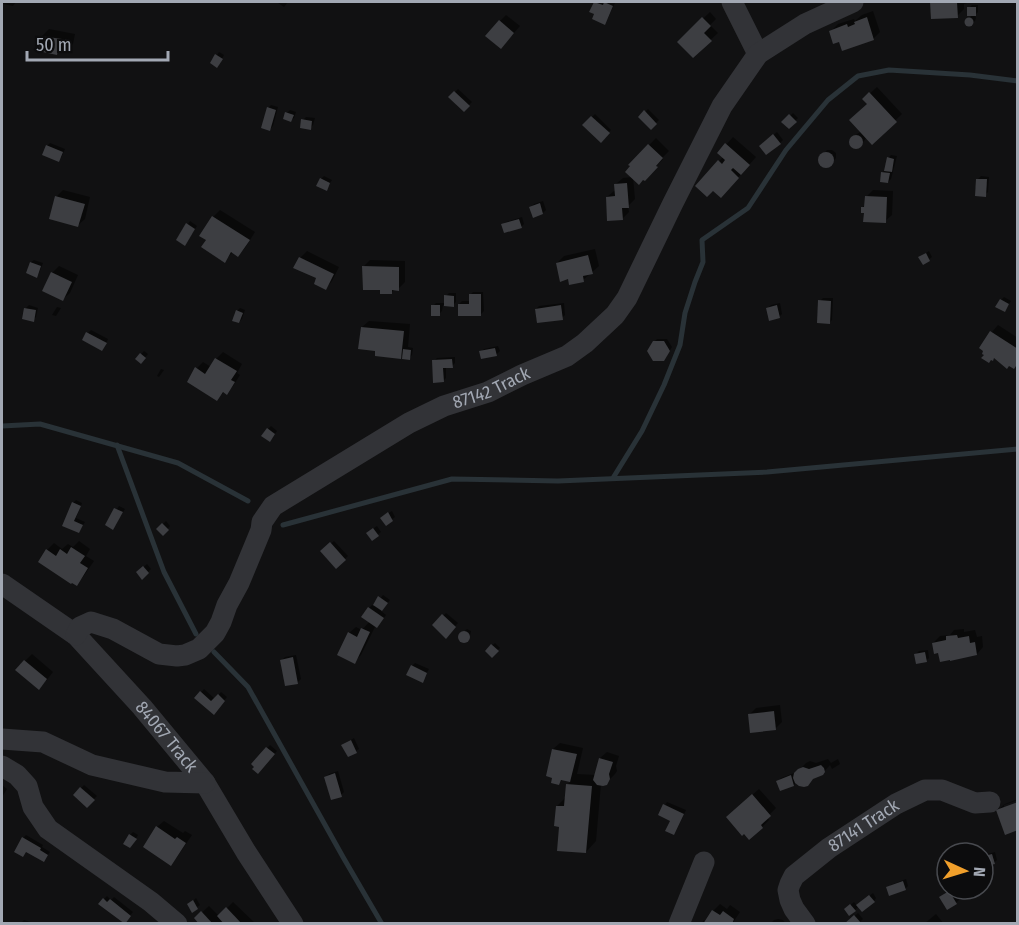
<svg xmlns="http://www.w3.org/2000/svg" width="1019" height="925" viewBox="0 0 1019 925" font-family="'Fira Sans Condensed',sans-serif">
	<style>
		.shadow { fill: #0007 }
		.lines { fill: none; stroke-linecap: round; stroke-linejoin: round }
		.stream { stroke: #293237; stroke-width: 5 }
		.building { fill: #3d3e42 }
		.street { stroke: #323337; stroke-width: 21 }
		.labels { text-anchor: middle; stroke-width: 4.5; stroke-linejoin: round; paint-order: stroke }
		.street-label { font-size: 18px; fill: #a2a8b3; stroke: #0c0c0d }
	</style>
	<rect width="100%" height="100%" fill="#111112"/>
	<g class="shadow">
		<polygon points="4,2 16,2 13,6 3,4"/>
		<polygon points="279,2 288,2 284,7 278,3"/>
		<polygon points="596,2 611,2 615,3 607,20 604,23 596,13 591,11"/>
		<polygon points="932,2 970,2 964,4 964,9 957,16 932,17"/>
		<polygon points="972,5 978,5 978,12 975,15 976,18 975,21 969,25 967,24 966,22 972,15 969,8"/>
		<polygon points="873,11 880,32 873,39 839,40 831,31 838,24 854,19 855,21 862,15"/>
		<polygon points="710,12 716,19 710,25 718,33 693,56 679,42"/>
		<polygon points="506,15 520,26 507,41 500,21"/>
		<polygon points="49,29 75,34 73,44 66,51 60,50 56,53 42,36"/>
		<polygon points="219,52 224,55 220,63 212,62"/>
		<polygon points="877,87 902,114 872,143 867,137 860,146 856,148 852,147 850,143 851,138 862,131 869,103 864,99"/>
		<polygon points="458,89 472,102 464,110 450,97"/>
		<polygon points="271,105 278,107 273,126 270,129 268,108"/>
		<polygon points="648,109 659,120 651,128 640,117"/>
		<polygon points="290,110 296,112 294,118 291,120 287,113"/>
		<polygon points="793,113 798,118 789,127 784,122"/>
		<polygon points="595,114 611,130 601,140 584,125"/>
		<polygon points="306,117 315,118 313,125 310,128 303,120"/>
		<polygon points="777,132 783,140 780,143 764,143"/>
		<polygon points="733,137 756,157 728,189 697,186 723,157 719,153"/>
		<polygon points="656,138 669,151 662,158 663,159 645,179 633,177 635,199 628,206 629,212 622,219 607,197 614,191 616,190 616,184 623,178 633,177 632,166 630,165"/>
		<polygon points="50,143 65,149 61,158 58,161 47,146"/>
		<polygon points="827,150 832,150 836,153 836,158 829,166 824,166 820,163 820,158"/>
		<polygon points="891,155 897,156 891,179 888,182 882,173 886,169 888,158"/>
		<polygon points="324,176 332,180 326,189 321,179"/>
		<polygon points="981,176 989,177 988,192 985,195 978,179"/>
		<polygon points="63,190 90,197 85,219 78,225 56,197"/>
		<polygon points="873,190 893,191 892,215 885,221 865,211 862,208 866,204 866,197"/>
		<polygon points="543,201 546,210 543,213 531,207 534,204"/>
		<polygon points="220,210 255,232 245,248 238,255 233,252 224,261 208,240 213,217"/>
		<polygon points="522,217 524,224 521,227 503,225 506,222"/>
		<polygon points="190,221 197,226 187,241 188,224"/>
		<polygon points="595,249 599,266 583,280 569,278 557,263 564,256"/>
		<polygon points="307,251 339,267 332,281 326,288 318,278 300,258"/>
		<polygon points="929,251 932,257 924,263 920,257"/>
		<polygon points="34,260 43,263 39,273 37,276 28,272 31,262"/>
		<polygon points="370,260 405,261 405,282 398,289 395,289 391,293 382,289 363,267"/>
		<polygon points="59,266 78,275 70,293 63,299 52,273"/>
		<polygon points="473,292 483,292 484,311 481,314 459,304 462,301 471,301 470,295"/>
		<polygon points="449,293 456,293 456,302 453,305 443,305 442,311 439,314 433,306 436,303 446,303 446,296"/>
		<polygon points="1004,297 1011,301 1005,310 1001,300"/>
		<polygon points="823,298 833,298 832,320 829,323 820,301"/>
		<polygon points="564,303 565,315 562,318 536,309 539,306"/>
		<polygon points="780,303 782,314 779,317 768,308 771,305"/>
		<polygon points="29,305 38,308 36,317 33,320 26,308"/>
		<polygon points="57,307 61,308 56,316 52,315"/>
		<polygon points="240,308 245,310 242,319 239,322 237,311"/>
		<polygon points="369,321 410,324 408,347 413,348 412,355 409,358 404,354 400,357 377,349 362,327"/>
		<polygon points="998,325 1018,338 1018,363 986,354 992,332"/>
		<polygon points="91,330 108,339 105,346 88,333"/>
		<polygon points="657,339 667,339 672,347 664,360 654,342"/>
		<polygon points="498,346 500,351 497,354 482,357 481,352 484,349"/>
		<polygon points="144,351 148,354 141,362 137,359"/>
		<polygon points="223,352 242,364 237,373 240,375 233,386 226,393 224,392 217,399 197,368 203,362 211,367 216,359"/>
		<polygon points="455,357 455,363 452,366 446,367 446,378 443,381 434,361 437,358"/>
		<polygon points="161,369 164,370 159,377 157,376"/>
		<polygon points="271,426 277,431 272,438 268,429"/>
		<polygon points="76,500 82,503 76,518 85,522 79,531 64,525 73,503"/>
		<polygon points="119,506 125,509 113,528 107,524"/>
		<polygon points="392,511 395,517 386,524 385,515"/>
		<polygon points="166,521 170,526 163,534 158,529"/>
		<polygon points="377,526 381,532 372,539 371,530"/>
		<polygon points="79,541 90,549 86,556 94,561 83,577 76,584 47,550 54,543 62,549 68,544 73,547"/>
		<polygon points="334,541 348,556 336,567 323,551"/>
		<polygon points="147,564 151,569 142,578 138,572"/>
		<polygon points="383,595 390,600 381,611 386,615 380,623 376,625 361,655 354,662 349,633 356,627 362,630 370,621 369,608 372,605 374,606"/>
		<polygon points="446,613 458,623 446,636 434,625"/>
		<polygon points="467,629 471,631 470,636 464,641 461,640 459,637 461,634"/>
		<polygon points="964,629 964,632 975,630 977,637 982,636 983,647 977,654 933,643 940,636 950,635 954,630"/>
		<polygon points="495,643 500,648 492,655 487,650"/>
		<polygon points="928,650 929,658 926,661 916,654 919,651"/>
		<polygon points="32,654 53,672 46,681 25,661"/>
		<polygon points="296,655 301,679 298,682 282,660 285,657"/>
		<polygon points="415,663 429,669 422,681 412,666"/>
		<polygon points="204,689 215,699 221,692 227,697 214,713 196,698"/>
		<polygon points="780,705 782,722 775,729 749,715 756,708"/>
		<polygon points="354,738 359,749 349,755 343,745"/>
		<polygon points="560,743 583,748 577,774 596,775 600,758 607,752 619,756 616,766 617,771 615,774 606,783 601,784 596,841 586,852 560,825 557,806 566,797 568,784 571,781 563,779 559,783 553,749"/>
		<polygon points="270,745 277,751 258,772 256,767 253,764"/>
		<polygon points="828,759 831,763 838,759 840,764 832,769 830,765 822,774 796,782 794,785 778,781 781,778 794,773 794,775 806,763 810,761 816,763"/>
		<polygon points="338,771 344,792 341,795 326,777 329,774"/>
		<polygon points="2,785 7,789 2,797"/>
		<polygon points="84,785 97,796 87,806 75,795"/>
		<polygon points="759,789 776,808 767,817 769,820 762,827 734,811"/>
		<polygon points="1018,799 1018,800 1004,805 1004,809 998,810 1005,804"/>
		<polygon points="667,802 686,810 676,831 673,833 672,820 660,814"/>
		<polygon points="164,821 183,833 185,831 192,835 177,857 171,864 157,827"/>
		<polygon points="133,832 138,835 133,844 130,835"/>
		<polygon points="26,835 43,845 42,847 50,852 44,860 23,838"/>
		<polygon points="995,852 997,860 994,863 985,857 988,854"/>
		<polygon points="906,879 908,886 905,889 888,888 891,885"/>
		<polygon points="952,889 959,900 956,903 944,894"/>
		<polygon points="873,893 876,898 874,901 859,906 855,910 846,909 854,902 857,906"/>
		<polygon points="107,896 111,900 114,897 133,912 124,922 104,899"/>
		<polygon points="196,898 200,905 192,911 192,902"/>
		<polygon points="233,902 256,924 201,924 196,918 209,906 219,916"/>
		<polygon points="720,904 727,909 730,905 740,912 732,924 701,924 704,920 706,922 713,911"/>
		<polygon points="858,913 863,919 858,924 846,924"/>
		<polygon points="936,914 944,924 924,924"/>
		<polygon points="778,919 783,920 786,924 770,924 774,920"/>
		<polygon points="24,920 37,924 20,924"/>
	</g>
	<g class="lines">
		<g class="stream">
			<polyline points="2,426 40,424 178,463 248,501"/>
			<polyline points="117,445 164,572 196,634"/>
			<polyline points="613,478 642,431 664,385 680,345 685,313 695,282 703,262 702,240 748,208 786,150 828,100 858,76 889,70 970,75 1018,81"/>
			<polyline points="283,525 452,479 558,481 767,472 1018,449"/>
			<polyline points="214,652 248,687 343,857 382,924"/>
		</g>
	</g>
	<g class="building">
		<polygon points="594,2 603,5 604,2 613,6 605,25 592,19 594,14 589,12"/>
		<polygon points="930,2 957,2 958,18 931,19"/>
		<rect x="967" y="7" width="9" height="9"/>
		<polygon points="702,17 711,26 704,33 712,41 693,58 677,42"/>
		<polygon points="867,17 874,40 842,51 839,42 833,44 829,31 847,24 848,27 855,24 854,22"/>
		<circle cx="969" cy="22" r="4.5"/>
		<polygon points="499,20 514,33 501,49 485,36"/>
		<polygon points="41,36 69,40 67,52 58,51 57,55 38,51"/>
		<polygon points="215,54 223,59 217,68 210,63"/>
		<polygon points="454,91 470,106 464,112 448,97"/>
		<polygon points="869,92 897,122 872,145 849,120 867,104 862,99"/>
		<polygon points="267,107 276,110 270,131 261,128"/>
		<polygon points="644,110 657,124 651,130 638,117"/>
		<polygon points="285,112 294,115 291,122 283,119"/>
		<polygon points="789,114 797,122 789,129 781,122"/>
		<polygon points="591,116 610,133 601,143 582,125"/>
		<polygon points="301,119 312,121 311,130 300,128"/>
		<polygon points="773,134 781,144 766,155 759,146"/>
		<circle cx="856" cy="142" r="7"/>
		<polygon points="725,143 750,165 741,175 733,168 731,170 739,178 721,198 713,191 707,197 695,186 718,160 722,164 725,160 717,153"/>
		<polygon points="648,144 663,158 656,166 658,167 645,181 643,180 639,185 625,172 630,166 628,165"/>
		<polygon points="46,145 63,152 59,162 42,155"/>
		<circle cx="826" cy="160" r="8"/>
		<polygon points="887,157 894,159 892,172 884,171"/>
		<polygon points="881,172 890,173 888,183 880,182"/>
		<polygon points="320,178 330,183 327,191 316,186"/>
		<polygon points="976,179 987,179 986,197 975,196"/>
		<polygon points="627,183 629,208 622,208 623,220 607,221 606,197 615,196 614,184"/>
		<polygon points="55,196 85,204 78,227 49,219"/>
		<polygon points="865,196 887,197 886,223 863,222 864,213 861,213 861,207 864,207"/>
		<polygon points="540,203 543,214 533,218 529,207"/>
		<polygon points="212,216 250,240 238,257 231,252 225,263 201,247 206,240 199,236"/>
		<polygon points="519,219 522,228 504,233 501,224"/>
		<polygon points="186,223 195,229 185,246 176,240"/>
		<polygon points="926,253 930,261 923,265 918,257"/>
		<polygon points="588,255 593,274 583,276 584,282 569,285 568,279 560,282 556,263"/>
		<polygon points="299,257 334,274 326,290 314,284 316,278 293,268"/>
		<polygon points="30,262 41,266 37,278 26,273"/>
		<polygon points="362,266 399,267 399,291 392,290 392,294 380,294 380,290 363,290"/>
		<polygon points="51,272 72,282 63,301 42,291"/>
		<polygon points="469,294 481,294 481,316 458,316 458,304 469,304"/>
		<polygon points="444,295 454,296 454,307 444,306"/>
		<polygon points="1000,299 1009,304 1005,312 995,307"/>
		<polygon points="818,300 831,301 830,324 817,323"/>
		<rect x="431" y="305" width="9" height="11"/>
		<polygon points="561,305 563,320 537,323 535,309"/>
		<polygon points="777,305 780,318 769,321 766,308"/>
		<polygon points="24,308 36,310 34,322 22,319"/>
		<polygon points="236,310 243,313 239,323 232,321"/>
		<polygon points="361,327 404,331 401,359 375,356 375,351 358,349"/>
		<polygon points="990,331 1018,349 1018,363 1014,369 1009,366 1007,369 994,358 993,361 991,360 989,363 981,358 984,355 982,354 983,351 979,348"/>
		<polygon points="86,332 107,343 102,351 82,340"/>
		<polygon points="653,341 664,341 670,351 664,361 653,361 647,351"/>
		<polygon points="495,348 497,356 481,359 479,351"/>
		<polygon points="403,349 411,350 410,360 402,359"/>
		<polygon points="140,353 146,358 141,364 135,359"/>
		<polygon points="215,358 237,371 231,380 235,382 227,395 223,392 217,401 187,382 195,367 205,374"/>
		<polygon points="452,359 453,368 443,368 444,382 433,383 432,360"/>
		<polygon points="267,428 275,434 270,442 261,436"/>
		<polygon points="72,502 81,506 74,521 83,525 79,533 62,526"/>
		<polygon points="114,508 123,512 113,530 105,525"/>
		<polygon points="388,512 393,521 386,526 380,518"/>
		<polygon points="162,523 169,530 163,536 156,529"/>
		<polygon points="373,528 379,536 372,541 366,533"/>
		<polygon points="330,542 346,560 336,569 320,551"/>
		<polygon points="71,547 85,556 80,563 88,568 77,586 72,583 71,584 38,562 46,549 56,556 60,549 67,554"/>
		<polygon points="143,566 149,573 142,580 136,572"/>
		<polygon points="378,596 388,603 382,611 373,605"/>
		<polygon points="368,607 384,618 377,628 361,617"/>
		<polygon points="442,614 456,627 446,639 432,625"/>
		<polygon points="361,628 370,632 355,664 337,655 348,632 357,637"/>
		<circle cx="464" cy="637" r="6"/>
		<polygon points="957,635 958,638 969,636 970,643 975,642 977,655 950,661 950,660 940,662 938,653 934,654 932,643 946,640 946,636"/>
		<polygon points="491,644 499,651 492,658 485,651"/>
		<polygon points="925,652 927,662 916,664 914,654"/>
		<polygon points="293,657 298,684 285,686 280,660"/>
		<polygon points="24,660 47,679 39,690 15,670"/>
		<polygon points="411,665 427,673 423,683 406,675"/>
		<polygon points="200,691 211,701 218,694 225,701 214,715 194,698"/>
		<polygon points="774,711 776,730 750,733 748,714"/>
		<polygon points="351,740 357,753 348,757 341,745"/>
		<polygon points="266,747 275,754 258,774 252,769 254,767 251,764"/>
		<polygon points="552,749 577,754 570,782 561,780 559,785 551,783 552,778 546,776"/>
		<polygon points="599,758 613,762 609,774 610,779 607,785 603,786 597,785 593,780"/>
		<polygon points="821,765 824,768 825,772 823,775 813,779 808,786 804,787 799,786 795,783 793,778 794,773 798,769 803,767 809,769"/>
		<polygon points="335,773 342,797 331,800 324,777"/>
		<polygon points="791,775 794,786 780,791 776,781"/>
		<polygon points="566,784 592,786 586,853 557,851 559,827 554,826 556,806 564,806"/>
		<polygon points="80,787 95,800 87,808 73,795"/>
		<polygon points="752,794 771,816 761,825 763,828 749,840 744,834 742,836 726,817"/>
		<polygon points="1018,802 1018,830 1005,835 996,810"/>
		<polygon points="663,804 684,814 674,835 665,831 670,821 658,815"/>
		<polygon points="156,826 175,839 177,837 186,843 171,866 143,847"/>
		<polygon points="129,834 137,839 130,848 123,844"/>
		<polygon points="22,837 41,848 40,850 48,855 44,862 26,852 23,857 14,852"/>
		<polygon points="992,854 995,864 986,866 984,856"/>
		<polygon points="903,881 906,890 889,896 886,887"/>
		<polygon points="949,891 957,904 947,910 939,897"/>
		<polygon points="869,895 875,902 862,912 856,905"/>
		<polygon points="103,898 107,902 110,899 131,916 125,924 98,904"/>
		<polygon points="193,900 198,909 192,913 187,904"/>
		<polygon points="850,904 856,911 849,916 844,909"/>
		<polygon points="226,907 242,924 224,924 217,916"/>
		<polygon points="712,910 720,915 723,911 734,919 732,924 703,924"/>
		<polygon points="201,911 213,924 199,924 194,918"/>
		<polygon points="854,915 862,924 844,924"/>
	</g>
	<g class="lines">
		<g class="street">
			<polyline points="732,2 758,54"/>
			<path id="s1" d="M2,584L76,635L142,707L205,783L246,852L293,924"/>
			<path id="s2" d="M76,635L80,627L91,622L113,629L159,654L177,656L185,655L199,649L215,633L221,622L227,605L239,583L254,547L261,530L262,522L273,506L409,423L444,406L488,392L522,375L567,356L585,343L615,315L627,298L673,203L722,106L758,54L805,24L853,2"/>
			<polyline points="2,739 43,742 92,765 165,782 205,783"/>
			<polyline points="2,766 17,775 27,786 33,807 48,829 151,902 177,924"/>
			<polyline points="679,924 704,862"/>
			<path id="s3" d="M805,924L794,909L790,900L788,890L790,884L794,876L829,848L896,804L925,790H942L975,803L990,802"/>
		</g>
	</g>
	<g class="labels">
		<g class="street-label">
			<text dy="6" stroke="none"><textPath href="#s2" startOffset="550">87142 Track</textPath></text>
			<text dy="6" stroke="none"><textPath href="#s1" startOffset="226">84067 Track</textPath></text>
			<text dy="6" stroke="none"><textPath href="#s3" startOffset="140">87141 Track</textPath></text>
		</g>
	</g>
	<rect width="1019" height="925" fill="none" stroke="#a2a8b3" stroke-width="6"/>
	<g transform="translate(965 871) rotate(94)"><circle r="28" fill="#0c0c0d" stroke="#484a4f" stroke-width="1.5"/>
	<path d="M0-4.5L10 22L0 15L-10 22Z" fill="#f09f2b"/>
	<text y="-9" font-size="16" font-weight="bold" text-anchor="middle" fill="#a2a8b3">N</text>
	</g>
	<path d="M27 51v9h141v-9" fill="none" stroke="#a2a8b3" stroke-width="3"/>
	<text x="36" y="51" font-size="18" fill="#a2a8b3" stroke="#0c0c0d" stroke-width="4.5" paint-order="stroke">50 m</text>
</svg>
